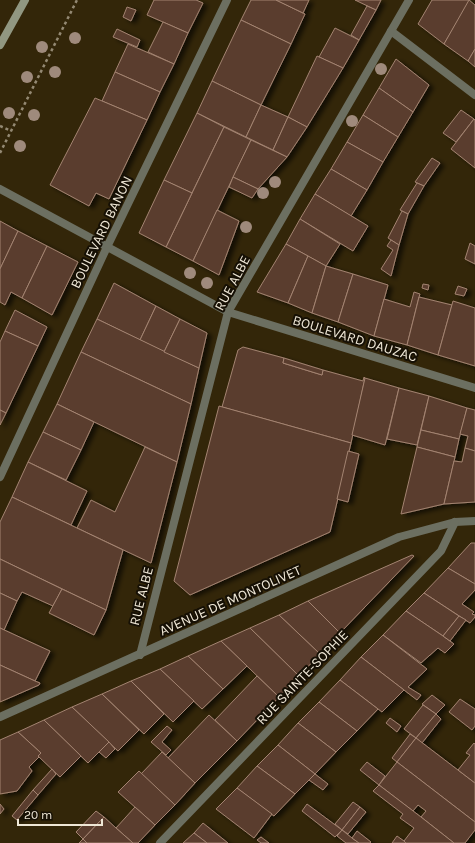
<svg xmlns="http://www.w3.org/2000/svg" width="475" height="843" viewBox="0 0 475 843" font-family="Karla,sans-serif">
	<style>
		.building { fill: #5a3e2e; stroke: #a38371; filter: url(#shadow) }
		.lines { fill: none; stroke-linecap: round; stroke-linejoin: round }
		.path { stroke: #948973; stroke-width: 2.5; stroke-dasharray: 3 3; stroke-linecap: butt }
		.street { stroke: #6c6f61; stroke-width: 8 }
		.secondary { stroke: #919781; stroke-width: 8 }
		.tree { fill: #9f8a7c }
		.labels { text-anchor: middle; stroke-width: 4; stroke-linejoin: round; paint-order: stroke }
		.street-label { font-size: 14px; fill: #efe7d6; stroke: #161005 }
	</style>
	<defs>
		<filter id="shadow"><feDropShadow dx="4.5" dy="2.5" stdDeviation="2" flood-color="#0009"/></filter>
	</defs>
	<rect width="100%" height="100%" fill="#332609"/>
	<g class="building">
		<polygon points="154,0 196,0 203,3 188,33 147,15"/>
		<polygon points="251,0 276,0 305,14 291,44 241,20"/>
		<polygon points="276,0 309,0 303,13"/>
		<polygon points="355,0 381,0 376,10"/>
		<polygon points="432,0 470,0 444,44 418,24"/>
		<polygon points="469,0 475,5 475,49 468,61 444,44"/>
		<polygon points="367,6 376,10 359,40 351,35"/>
		<polygon points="127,7 136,10 131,21 123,17"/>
		<polygon points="241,20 291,44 261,105 212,81"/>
		<polygon points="163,22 188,33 174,64 148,52"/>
		<polygon points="335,28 359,40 343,68 319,57"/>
		<polygon points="117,29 140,40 137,47 113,37"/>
		<polygon points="128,44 174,64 160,92 115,72"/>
		<polygon points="475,49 475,67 468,61"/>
		<polygon points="317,56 343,68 307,127 288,117"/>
		<polygon points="396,59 429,85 413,112 379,88"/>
		<polygon points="115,72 160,92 147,120 102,101"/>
		<polygon points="212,81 261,105 246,137 197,113"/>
		<polygon points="379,88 413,112 398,137 363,115"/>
		<polygon points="95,98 147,120 109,199 96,193 89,206 50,185"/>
		<polygon points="261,105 288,117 273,150 246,137"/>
		<polygon points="461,110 474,119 456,142 443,133"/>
		<polygon points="197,113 224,127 192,193 164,180"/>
		<polygon points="363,115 398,137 383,162 347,142"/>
		<polygon points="288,117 307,127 287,157 273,150"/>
		<polygon points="474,119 475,120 475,168 451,149"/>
		<polygon points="224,127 251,140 193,261 166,247"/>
		<polygon points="251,140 287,157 258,189 233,177"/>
		<polygon points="347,142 383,162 367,190 331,169"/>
		<polygon points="432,158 440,163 424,186 415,182"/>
		<polygon points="331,169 367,190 351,216 315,194"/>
		<polygon points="233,177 258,189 252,198 229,187"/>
		<polygon points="164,180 192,193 166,247 139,233"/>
		<polygon points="417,183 424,186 408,214 400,210"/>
		<polygon points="315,194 368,226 353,251 300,219"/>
		<polygon points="217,210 239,221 219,275 193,261"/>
		<polygon points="402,211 408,214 399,245 388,238"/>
		<polygon points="300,219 340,244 326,266 286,244"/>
		<polygon points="0,221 18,231 0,269"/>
		<polygon points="18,231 47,246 22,298 11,292 5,305 0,302 0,269"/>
		<polygon points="391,240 399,245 391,276 381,269 393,250 387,246"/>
		<polygon points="470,243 475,246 475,264 465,259"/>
		<polygon points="286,244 308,256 288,303 257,292"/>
		<polygon points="47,246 78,262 52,315 22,298"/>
		<polygon points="308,256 326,266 312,313 288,303"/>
		<polygon points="326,266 353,274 338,322 312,313"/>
		<polygon points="353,274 388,285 374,336 338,322"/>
		<polygon points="114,283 156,306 140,340 97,319"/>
		<polygon points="423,284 429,285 428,290 422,288"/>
		<polygon points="458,286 467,289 464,296 455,294"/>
		<polygon points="414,292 420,294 419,297 407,345 374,336 384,299 410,307"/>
		<polygon points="419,297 452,305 438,355 407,345"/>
		<polygon points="453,301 475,308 475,366 438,355"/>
		<polygon points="156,306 180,319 164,352 140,340"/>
		<polygon points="15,310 47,327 38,346 5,331"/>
		<polygon points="97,319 199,368 191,404 81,352"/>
		<polygon points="180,319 207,333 199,368 164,352"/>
		<polygon points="5,331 38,346 6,413 0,410 0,342"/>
		<polygon points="243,347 284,358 283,363 322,375 323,370 363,381 364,377 365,378 351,443 222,407 238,350"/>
		<polygon points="81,352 191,404 177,462 57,404"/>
		<polygon points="284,358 323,370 322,375 283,363"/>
		<polygon points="365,378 399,388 385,445 352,435"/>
		<polygon points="399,388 429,396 417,445 387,439"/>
		<polygon points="429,396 467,408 459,439 421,430"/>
		<polygon points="57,404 94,422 81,450 43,432"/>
		<polygon points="219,406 351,443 330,532 190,595 174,581"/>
		<polygon points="467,408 475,410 475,451 465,448 468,436 460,434"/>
		<polygon points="0,410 6,413 0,425"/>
		<polygon points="421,430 459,439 455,457 417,447"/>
		<polygon points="43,432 81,450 66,480 28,462"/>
		<polygon points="145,447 177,462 151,563 77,528 91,500 115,512"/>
		<polygon points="417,447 455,457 444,504 401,514"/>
		<polygon points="465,448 475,451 475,502 444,504 454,461 462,462"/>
		<polygon points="348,451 359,454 348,502 337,499"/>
		<polygon points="28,462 87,491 71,525 12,497"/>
		<polygon points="12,497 123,550 106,610 0,559 0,522"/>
		<polygon points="471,543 475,543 475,584 448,568"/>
		<polygon points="412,555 414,556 340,633 308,601"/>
		<polygon points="0,559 62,589 53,606 22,592 17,601 0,593"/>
		<polygon points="448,568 475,584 475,590 462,604 474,612 472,614 475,615 475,617 470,623 424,593"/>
		<polygon points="62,589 106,610 94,635 49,613"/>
		<polygon points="0,593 17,601 4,630 0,628"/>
		<polygon points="424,593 459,616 443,636 406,611"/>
		<polygon points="308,601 340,633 320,654 279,615"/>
		<polygon points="406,611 443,636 454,644 445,653 438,648 421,663 383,635"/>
		<polygon points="279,615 320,654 299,676 250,628"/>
		<polygon points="459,616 466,620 450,641 443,636"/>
		<polygon points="0,628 50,651 35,681 0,665"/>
		<polygon points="250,628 299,676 279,697 221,641"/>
		<polygon points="383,635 427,669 408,687 421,695 417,700 361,657"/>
		<polygon points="221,641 247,666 223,689 188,656"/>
		<polygon points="188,656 223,689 202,709 160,669"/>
		<polygon points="361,657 404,690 382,712 340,680"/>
		<polygon points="0,665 35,681 40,683 39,685 0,702"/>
		<polygon points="160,669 194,701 173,722 131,681"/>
		<polygon points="257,676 279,697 237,741 215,720"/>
		<polygon points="340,680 378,709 357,731 319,702"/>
		<polygon points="131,681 164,714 144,734 102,694"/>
		<polygon points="102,694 139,730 118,751 72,707"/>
		<polygon points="432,695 445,705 436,714 422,704"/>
		<polygon points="460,699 475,709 475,726 472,730 449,712"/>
		<polygon points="319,702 357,731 336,752 298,723"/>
		<polygon points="423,705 436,714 416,738 404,729"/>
		<polygon points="72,707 109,742 88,763 44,720"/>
		<polygon points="436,714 441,719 422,743 416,738"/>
		<polygon points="209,715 237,741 195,783 168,758"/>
		<polygon points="390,718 401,726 397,732 386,723"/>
		<polygon points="44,720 81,756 60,777 38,756 41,753 18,732"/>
		<polygon points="298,723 336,752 315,774 278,745"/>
		<polygon points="167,726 172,730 162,742 171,750 166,755 151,742"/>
		<polygon points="18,732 41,753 38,756 39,757 29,767 32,771 17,791 0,794 0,740"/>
		<polygon points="410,734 416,738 397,762 392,758"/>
		<polygon points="416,738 475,783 475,822 397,762"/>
		<polygon points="109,742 115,749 106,758 99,752"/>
		<polygon points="474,743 475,744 475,783 458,770 470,755 466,753"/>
		<polygon points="278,745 315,774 295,794 257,766"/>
		<polygon points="162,752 195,783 175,805 141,774"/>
		<polygon points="367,762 385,776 379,785 360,770"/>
		<polygon points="397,762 475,822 475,830 465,843 454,843 421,817 426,811 418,805 413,811 379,785"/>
		<polygon points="257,766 295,794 274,816 237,788"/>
		<polygon points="52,769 56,774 38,795 33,790"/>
		<polygon points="139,771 175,805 155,825 118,792"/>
		<polygon points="315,774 328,784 323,790 309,780"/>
		<polygon points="379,785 421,817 454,843 406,843 404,841 414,828 400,818 403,814 373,791"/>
		<polygon points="237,788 272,814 254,838 216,809"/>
		<polygon points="33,790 38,795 17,820 12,816"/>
		<polygon points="353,802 360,807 342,830 335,824"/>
		<polygon points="0,804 4,809 0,814"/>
		<polygon points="307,804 342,830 335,837 302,811"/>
		<polygon points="135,807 155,825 138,843 133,843 116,828"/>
		<polygon points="360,807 366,812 348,834 342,830"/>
		<polygon points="96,811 104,817 83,839 76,832"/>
		<polygon points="104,817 116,828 133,843 87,843 83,839"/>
		<polygon points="203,823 228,843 207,843 194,833"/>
		<polygon points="342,830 352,838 359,843 346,843 337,836"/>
		<polygon points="357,831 371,842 370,843 359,843 352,838"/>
		<polygon points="194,833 207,843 183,843"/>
		<polygon points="397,836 404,841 406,843 392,843"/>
		<polygon points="261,837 269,843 261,843 257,840"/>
		<polygon points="83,839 87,843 79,843"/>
	</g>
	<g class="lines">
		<g class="path">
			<polyline points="0,126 11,131"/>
			<polyline points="0,153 77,0"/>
		</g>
		<g class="street">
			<polyline points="391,31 475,95"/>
			<polyline points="0,189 228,312 475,388"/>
			<polyline points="0,477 107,247 227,0"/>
			<polyline points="140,655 228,312 409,0"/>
			<polyline points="0,717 399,537 455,522 475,521"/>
			<polyline points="160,843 441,551 455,522"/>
		</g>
		<polyline class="secondary" points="0,45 25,0"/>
	</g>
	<g class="tree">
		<circle cx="75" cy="38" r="6"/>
		<circle cx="42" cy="47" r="6"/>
		<circle cx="381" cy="69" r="6"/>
		<circle cx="55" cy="72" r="6"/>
		<circle cx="27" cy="77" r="6"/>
		<circle cx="9" cy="113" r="6"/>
		<circle cx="34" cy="115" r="6"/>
		<circle cx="352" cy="121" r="6"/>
		<circle cx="20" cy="146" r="6"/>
		<circle cx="275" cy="182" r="6"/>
		<circle cx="263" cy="193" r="6"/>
		<circle cx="246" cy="227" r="6"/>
		<circle cx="190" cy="273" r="6"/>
		<circle cx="207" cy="283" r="6"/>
	</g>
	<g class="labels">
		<g class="street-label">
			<text transform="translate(101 232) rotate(-64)" y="5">BOULEVARD BANON</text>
			<text transform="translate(232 283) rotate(-62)" y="5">RUE ALBE</text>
			<text transform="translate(355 338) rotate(17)" y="5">BOULEVARD DAUZAC</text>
			<text transform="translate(141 596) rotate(-76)" y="5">RUE ALBE</text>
			<text transform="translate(230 600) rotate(-24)" y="5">AVENUE DE MONTOLIVET</text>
			<text transform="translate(302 677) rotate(-46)" y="5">RUE SAINTE-SOPHIE</text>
		</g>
	</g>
	<path d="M18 819v6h84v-6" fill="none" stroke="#efe7d6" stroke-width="2"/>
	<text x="24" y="819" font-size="12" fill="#efe7d6" stroke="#161005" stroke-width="3" paint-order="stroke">20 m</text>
</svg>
